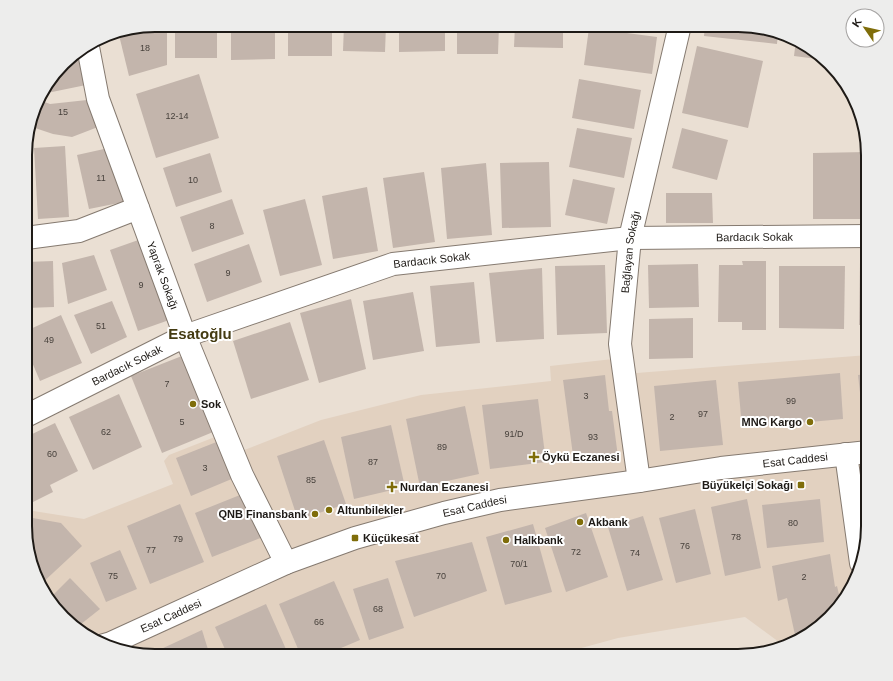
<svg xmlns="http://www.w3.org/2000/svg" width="893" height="681" viewBox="0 0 893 681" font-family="Arial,sans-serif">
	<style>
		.built { fill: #e2d1c0 }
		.building { fill: #c3b5ac }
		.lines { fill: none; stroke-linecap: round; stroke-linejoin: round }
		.minor-casing { stroke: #857a70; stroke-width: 24 }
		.major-casing { stroke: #857a70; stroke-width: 24 }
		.minor { stroke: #fff; stroke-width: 22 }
		.major { stroke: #fff; stroke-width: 22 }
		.poi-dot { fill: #7f6d0a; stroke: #fff; stroke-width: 1.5 }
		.labels { text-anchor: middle; stroke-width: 4; stroke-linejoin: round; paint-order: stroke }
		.number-label { font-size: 9px; fill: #47413c }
		.street-label { font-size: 11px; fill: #1e1a16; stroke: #fff }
		.poi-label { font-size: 11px; font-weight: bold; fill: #1e1a16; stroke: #fff; text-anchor: start }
		.district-label { font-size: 15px; font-weight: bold; fill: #443b12; stroke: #fff }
		.rim { fill: none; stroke: #1e1a16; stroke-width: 2 }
	</style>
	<rect width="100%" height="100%" fill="#eadfd3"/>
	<polygon class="built" points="868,355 868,534 858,575 836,611 800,639 779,642 745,617 618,638 552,656 147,656 106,646 70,624 39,583 25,534 25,512 27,510 84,519 173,484 164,461 169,455 225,433 234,454 321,420 421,395 551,381 550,366 622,358 624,374"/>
	<g class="building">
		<polygon points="155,25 166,25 167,31 167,65 129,76 118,31"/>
		<rect x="175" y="25" width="42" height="33"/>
		<polygon points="231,25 275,25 275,59 231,60"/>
		<rect x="288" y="25" width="44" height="31"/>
		<polygon points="344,25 386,25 385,52 343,51"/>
		<polygon points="399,25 445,25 445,51 399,52"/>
		<polygon points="457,25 499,25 498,54 457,54"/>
		<polygon points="515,25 563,25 563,48 514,47"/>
		<polygon points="648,25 659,25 659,28"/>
		<polygon points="705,25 746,25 778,33 777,44 704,36"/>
		<polygon points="589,28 657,37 652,74 584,65"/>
		<polygon points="796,40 823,57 825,60 794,56"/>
		<polygon points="697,46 763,61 748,128 682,113"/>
		<polygon points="79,52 86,85 52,92 43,90 70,57"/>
		<polygon points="199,74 219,138 156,158 136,94"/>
		<polygon points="579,79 641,90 634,129 572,118"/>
		<polygon points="39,100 50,104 87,100 98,127 72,137 53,134 32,127 33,119"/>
		<polygon points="577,128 632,138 624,178 569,167"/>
		<polygon points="682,128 728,140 717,180 672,168"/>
		<polygon points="65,146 69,217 38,219 34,148"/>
		<polygon points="113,147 124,202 89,209 77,155"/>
		<polygon points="867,152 868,219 813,219 813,153"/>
		<polygon points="210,153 222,192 176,207 163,168"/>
		<polygon points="549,162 551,227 502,228 500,163"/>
		<polygon points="486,163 492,235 447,239 441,168"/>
		<polygon points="424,172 435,242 393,248 383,178"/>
		<polygon points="573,179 615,188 607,224 565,215"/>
		<polygon points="367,187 378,251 333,259 322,196"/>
		<polygon points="666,193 712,193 713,223 666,223"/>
		<polygon points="232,199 244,234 192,252 180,217"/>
		<polygon points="305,199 322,265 280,276 263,210"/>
		<polygon points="144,238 172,319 138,331 110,250"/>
		<polygon points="249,244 262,282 207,302 194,264"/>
		<polygon points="94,255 107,290 68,304 62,263"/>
		<polygon points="53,261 54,307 26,308 26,262"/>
		<polygon points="742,261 766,261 766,330 742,330 742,322 718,322 719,265 743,265"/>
		<polygon points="860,261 868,261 868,325 859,325"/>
		<polygon points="698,264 699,307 649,308 648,265"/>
		<polygon points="605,265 607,333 557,335 555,266"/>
		<polygon points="779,266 845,266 844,329 779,328"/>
		<polygon points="542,268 544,339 496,342 489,273"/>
		<polygon points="474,282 480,343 436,347 430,286"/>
		<polygon points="413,292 424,351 373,360 363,301"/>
		<polygon points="351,299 366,369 319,383 300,313"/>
		<polygon points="112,301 127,337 91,354 74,315"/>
		<polygon points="61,315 82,363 40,381 26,348 26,331"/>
		<polygon points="693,318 693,358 649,359 649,319"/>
		<polygon points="290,322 309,380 251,399 233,341"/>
		<polygon points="187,354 218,430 162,453 131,376"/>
		<polygon points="840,373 843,419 742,428 738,382"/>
		<polygon points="868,374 868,428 864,428 858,375"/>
		<polygon points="26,375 30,384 26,386"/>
		<polygon points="605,375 609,411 612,411 618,457 574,463 563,380"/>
		<polygon points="716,380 723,445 660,451 654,386"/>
		<polygon points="119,394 142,447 93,470 69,417"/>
		<polygon points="538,399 546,462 490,469 482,405"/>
		<polygon points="465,406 479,474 420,487 406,419"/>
		<polygon points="55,423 78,471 50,485 53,492 29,504 25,498 26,437"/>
		<polygon points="391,425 405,487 354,499 341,437"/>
		<polygon points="324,440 346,504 298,520 277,456"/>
		<polygon points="219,441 234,478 191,496 176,458"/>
		<polygon points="245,493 263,537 212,557 195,513"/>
		<polygon points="747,499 761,568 725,576 711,507"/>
		<polygon points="820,499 824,542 767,548 762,505"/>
		<polygon points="180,504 204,562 150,584 127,526"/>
		<polygon points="695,509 711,574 676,583 659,518"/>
		<polygon points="586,513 608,577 566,592 545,528"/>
		<polygon points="643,516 663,580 627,591 608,527"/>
		<polygon points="27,517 61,523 82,546 40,585 39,583 25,534 25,519"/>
		<polygon points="533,524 552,592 505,605 486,537"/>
		<polygon points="472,542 487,591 414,617 395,561"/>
		<polygon points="120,550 137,589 106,602 90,563"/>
		<polygon points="830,554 835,587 837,586 841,603 836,611 810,631 795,635 787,598 778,601 772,566"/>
		<polygon points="70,578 100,609 76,628 70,624 50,598"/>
		<polygon points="388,578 404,628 369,640 353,589"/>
		<polygon points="334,581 360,640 322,656 301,656 279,604"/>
		<polygon points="266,604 289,656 228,656 215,627"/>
		<polygon points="202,630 210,656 146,656"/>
	</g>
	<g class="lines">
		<g class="minor-casing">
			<g id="minor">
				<path id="s1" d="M88,47L98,99L185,336L242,475L286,563"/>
				<polyline points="26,238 79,231 138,208"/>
				<path id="s2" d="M26,416L185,336L393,264L630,238L868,236"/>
				<polyline points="846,454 861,563"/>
				<path id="s3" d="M639,481L620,344L630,238L680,25"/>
			</g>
		</g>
		<g class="major-casing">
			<g id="major">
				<path id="s4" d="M104,645L111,643L286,563L355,538L444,513L500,500L639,481L721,468L868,452"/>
			</g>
		</g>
		<use href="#minor" class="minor"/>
		<use href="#major" class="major"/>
	</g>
	<g class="poi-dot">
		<circle cx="193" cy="404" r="4"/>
		<circle cx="810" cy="422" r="4"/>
		<path d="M532 451h4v4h4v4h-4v4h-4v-4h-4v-4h4z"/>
		<rect x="797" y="481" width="8" height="8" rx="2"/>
		<path d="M390 481h4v4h4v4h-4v4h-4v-4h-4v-4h4z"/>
		<circle cx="329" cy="510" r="4"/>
		<circle cx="315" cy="514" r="4"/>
		<circle cx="580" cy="522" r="4"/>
		<rect x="351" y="534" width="8" height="8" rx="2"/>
		<circle cx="506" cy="540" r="4"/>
	</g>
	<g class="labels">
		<g class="number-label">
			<text x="145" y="51">18</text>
			<text x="63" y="115">15</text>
			<text x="177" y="119">12-14</text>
			<text x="101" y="181">11</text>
			<text x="193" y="183">10</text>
			<text x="212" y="229">8</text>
			<text x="228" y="276">9</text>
			<text x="141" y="288">9</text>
			<text x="101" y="329">51</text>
			<text x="49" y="343">49</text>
			<text x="167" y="387">7</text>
			<text x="586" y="399">3</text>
			<text x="791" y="404">99</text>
			<text x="703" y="417">97</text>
			<text x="672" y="420">2</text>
			<text x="182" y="425">5</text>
			<text x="106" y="435">62</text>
			<text x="514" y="437">91/D</text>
			<text x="593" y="440">93</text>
			<text x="442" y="450">89</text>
			<text x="52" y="457">60</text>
			<text x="373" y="465">87</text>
			<text x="205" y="471">3</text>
			<text x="311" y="483">85</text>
			<text x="793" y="526">80</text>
			<text x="736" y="540">78</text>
			<text x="178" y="542">79</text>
			<text x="685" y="549">76</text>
			<text x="151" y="553">77</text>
			<text x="576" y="555">72</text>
			<text x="635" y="556">74</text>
			<text x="519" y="567">70/1</text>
			<text x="113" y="579">75</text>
			<text x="441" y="579">70</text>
			<text x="804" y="580">2</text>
			<text x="378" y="612">68</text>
			<text x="319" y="625">66</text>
		</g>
		<g class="street-label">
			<text dy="4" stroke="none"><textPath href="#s2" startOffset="761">Bardacık Sokak</textPath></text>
			<text dy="4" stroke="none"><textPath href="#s3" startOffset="231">Bağlayan Sokağı</textPath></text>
			<text dy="4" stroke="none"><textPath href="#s2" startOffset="437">Bardacık Sokak</textPath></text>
			<text dy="4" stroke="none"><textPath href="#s1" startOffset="241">Yaprak Sokağı</textPath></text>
			<text dy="4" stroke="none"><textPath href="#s2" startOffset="113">Bardacık Sokak</textPath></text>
			<text dy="4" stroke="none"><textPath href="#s4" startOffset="721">Esat Caddesi</textPath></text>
			<text dy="4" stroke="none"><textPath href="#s4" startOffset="397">Esat Caddesi</textPath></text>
			<text dy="4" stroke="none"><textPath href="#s4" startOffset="73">Esat Caddesi</textPath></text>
		</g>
		<g class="poi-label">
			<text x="201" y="408">Sok</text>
			<text x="802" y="426" text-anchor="end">MNG Kargo</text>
			<text x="542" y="461">Öykü Eczanesi</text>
			<text x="793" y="489" text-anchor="end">Büyükelçi Sokağı</text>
			<text x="400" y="491">Nurdan Eczanesi</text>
			<text x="337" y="514">Altunbilekler</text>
			<text x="307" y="518" text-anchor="end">QNB Finansbank</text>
			<text x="588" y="526">Akbank</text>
			<text x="363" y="542">Küçükesat</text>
			<text x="514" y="544">Halkbank</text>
		</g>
		<g class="district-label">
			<text x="200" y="339">Esatoğlu</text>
		</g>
	</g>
	<path d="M0 0H893V681H0ZM155 32H738A123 123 0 0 1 861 155V526A123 123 0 0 1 738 649H155A123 123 0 0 1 32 526V155A123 123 0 0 1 155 32Z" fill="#ededec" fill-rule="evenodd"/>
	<path class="rim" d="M155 32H738A123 123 0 0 1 861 155V526A123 123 0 0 1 738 649H155A123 123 0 0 1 32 526V155A123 123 0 0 1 155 32Z"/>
	<g transform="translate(865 28) rotate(304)"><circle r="19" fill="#ffffff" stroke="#a5a3a2"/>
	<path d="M0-3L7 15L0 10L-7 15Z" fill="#7f6d0a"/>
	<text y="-6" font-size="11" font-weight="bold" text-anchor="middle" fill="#1e1a16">K</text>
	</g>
</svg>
